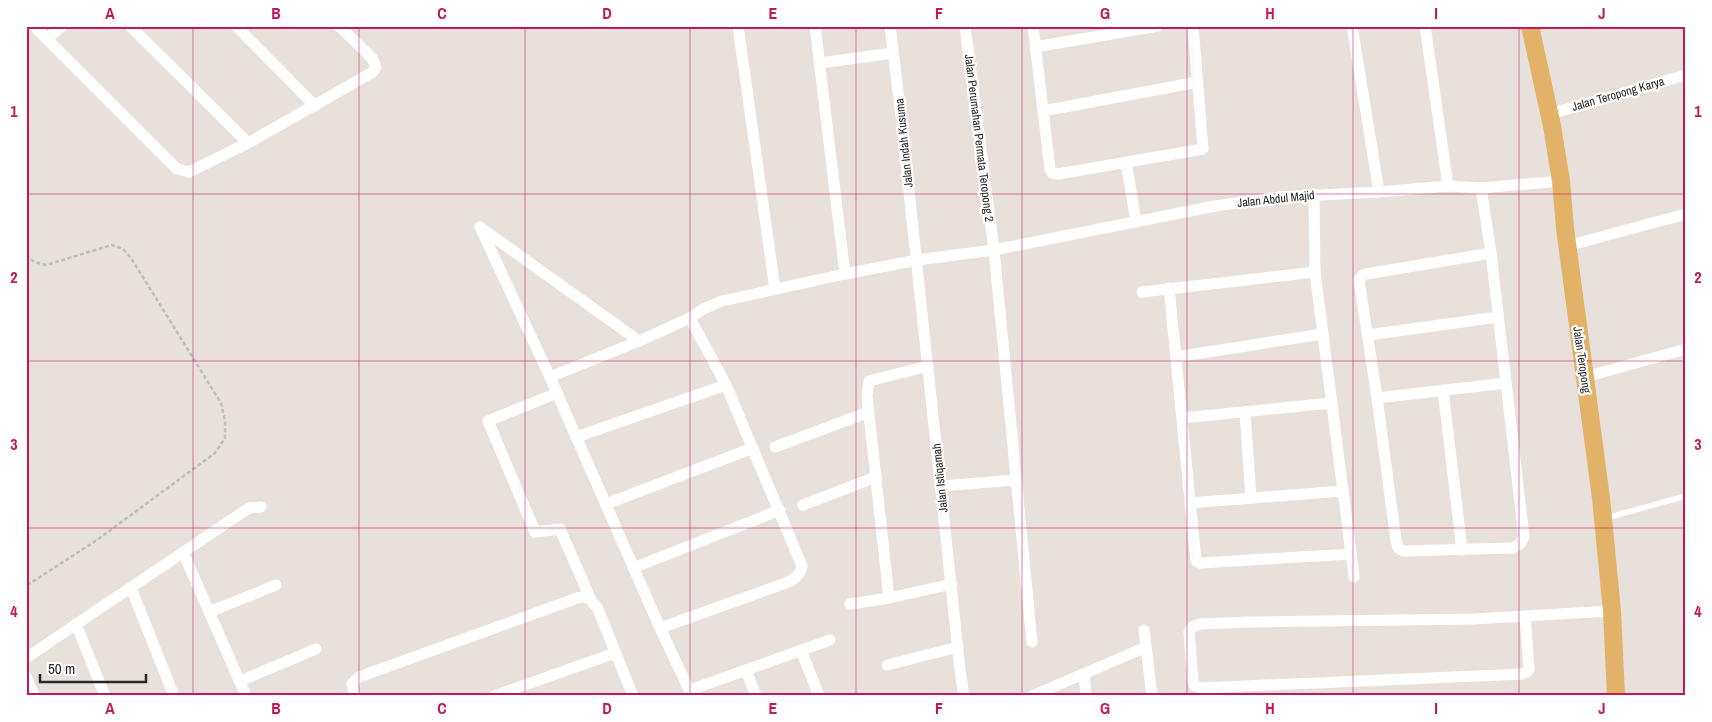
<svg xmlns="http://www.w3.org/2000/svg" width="1712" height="722" viewBox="0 0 1712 722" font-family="'Archivo Narrow',sans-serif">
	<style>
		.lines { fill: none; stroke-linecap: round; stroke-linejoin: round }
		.path { stroke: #bebebe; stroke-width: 2.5; stroke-dasharray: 4 2.5; stroke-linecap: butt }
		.service { stroke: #fff; stroke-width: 5.5 }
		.minor { stroke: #fff; stroke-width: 11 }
		.primary { stroke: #e1b267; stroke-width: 18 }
		.grid { fill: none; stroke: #c2185b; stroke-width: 1; stroke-opacity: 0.55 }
		.labels { text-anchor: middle; stroke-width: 4.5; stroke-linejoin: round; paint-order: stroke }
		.street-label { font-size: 12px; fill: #272727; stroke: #fff }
		.neatline { fill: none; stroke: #c2185b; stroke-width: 2 }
		.grid-label { font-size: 16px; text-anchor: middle; font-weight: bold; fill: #c2185b }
	</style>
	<rect width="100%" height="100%" fill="#e8e0da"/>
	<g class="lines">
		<polyline class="path" points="26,255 34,262 46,265 112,245 123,249 131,258 221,403 225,421 225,438 215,453 97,540 26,586"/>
		<polyline class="service" points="1606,518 1686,496"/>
		<g class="minor">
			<polyline points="34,26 177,169 189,172 248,143 373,72 376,67 372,58 339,26"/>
			<polyline points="130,26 248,143"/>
			<polyline points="236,26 315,106"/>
			<polyline points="738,26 775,289"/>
			<polyline points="815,26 845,274"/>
			<polyline points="890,26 901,116 960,670 964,696"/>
			<polyline points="965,26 994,250 1032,642"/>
			<polyline points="1033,26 1050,169 1052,173 1058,174 1203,149 1193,26"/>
			<polyline points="1352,26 1379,192"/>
			<polyline points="1425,26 1448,186"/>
			<polyline points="47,39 62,26"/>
			<polyline points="1035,47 1158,26"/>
			<polyline points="820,63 893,53"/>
			<polyline points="1043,111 1198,82"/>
			<polyline points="1550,114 1686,75"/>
			<polyline points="1126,162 1136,222"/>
			<polyline points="1481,188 1491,253 1524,537 1520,544 1512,548 1403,551 1398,548 1396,540 1377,398 1359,280 1363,275 1366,274 1491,253"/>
			<polyline points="1314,195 1315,272 1354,577"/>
			<polyline points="480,227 550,377 660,628 692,696"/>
			<polyline points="481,228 639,341"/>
			<polyline points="1567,246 1686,214"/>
			<polyline points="1169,288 1196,561 1200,563 1351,554"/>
			<polyline points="1142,292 1315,272"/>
			<polyline points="1368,335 1498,317"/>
			<polyline points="1176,357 1322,334"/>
			<polyline points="928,366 869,381 867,396 889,598 952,584"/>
			<polyline points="550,377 639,341 690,318 703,309 722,301 845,274 917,260 994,250 1215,206 1280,197 1379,192 1448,186 1481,188 1561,181"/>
			<polyline points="1585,377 1686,349"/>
			<polyline points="1443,390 1462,550"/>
			<polyline points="557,393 488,421 535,532 560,529 591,600"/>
			<polyline points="1377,398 1506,383"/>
			<polyline points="1245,412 1251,498"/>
			<polyline points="1183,418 1331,403"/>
			<polyline points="576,437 726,385"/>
			<polyline points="775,447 869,412"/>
			<polyline points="941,486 1015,480"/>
			<polyline points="1190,503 1343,491"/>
			<polyline points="606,504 753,448"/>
			<polyline points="803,505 876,477"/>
			<polyline points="183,552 246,696"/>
			<polyline points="633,568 780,510"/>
			<polyline points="131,588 174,696"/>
			<polyline points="850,604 889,598"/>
			<polyline points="209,612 276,585"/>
			<polyline points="1525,616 1529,669 1527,672 1522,674 1200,688 1195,686 1193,682 1189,632 1192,627 1200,624 1248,622 1473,619 1612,611"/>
			<polyline points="76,624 105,696"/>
			<path d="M660,628L783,584C793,580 800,577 802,566L726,385L690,318"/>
			<polyline points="1144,630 1152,696"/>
			<polyline points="801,650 819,696"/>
			<polyline points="26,658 249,508 261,507"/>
			<polyline points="887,665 958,647"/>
			<polyline points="746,670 756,696"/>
			<polyline points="1084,675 1086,696"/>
			<polyline points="26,676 34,696"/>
			<polyline points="240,681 316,649"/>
			<polyline points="690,690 830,640"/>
			<polyline points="355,696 352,684 359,677 580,597 589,598 598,609 633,696"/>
			<polyline points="494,696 615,653"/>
			<polyline points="1032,696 1146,647"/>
		</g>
		<polyline class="primary" points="1530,26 1552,126 1561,181 1565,228 1601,498 1612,611 1616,696"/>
	</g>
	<path class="grid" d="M193,26V696M359,26V696M525,26V696M690,26V696M856,26V696M1022,26V696M1187,26V696M1353,26V696M1519,26V696M26,194H1686M26,361H1686M26,528H1686"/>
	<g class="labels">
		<g class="street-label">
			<text transform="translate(1618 94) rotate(-16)" y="4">Jalan Teropong Karya</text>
			<text transform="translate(979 138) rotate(83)" y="4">Jalan Perumahan Permata Teropong 2</text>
			<text transform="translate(904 143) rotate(-96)" y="4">Jalan Indah Kusuma</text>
			<text transform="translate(1276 199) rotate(-6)" y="4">Jalan Abdul Majid</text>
			<text transform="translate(1582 360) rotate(82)" y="4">Jalan Teropong</text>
			<text transform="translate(940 478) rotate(-96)" y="4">Jalan Istiqamah</text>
		</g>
	</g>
	<rect width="1712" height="722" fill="none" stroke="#ffffff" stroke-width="55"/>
	<path d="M40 674v8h106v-8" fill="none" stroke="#272727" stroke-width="2.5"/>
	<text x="48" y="674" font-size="15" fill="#272727" stroke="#ffffff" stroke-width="4" paint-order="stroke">50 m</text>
	<rect x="28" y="28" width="1656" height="666" class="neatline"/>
	<g class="grid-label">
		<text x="110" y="19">A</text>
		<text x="276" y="19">B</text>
		<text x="442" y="19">C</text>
		<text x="607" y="19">D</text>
		<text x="773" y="19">E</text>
		<text x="939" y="19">F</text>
		<text x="1105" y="19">G</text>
		<text x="1270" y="19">H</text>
		<text x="1436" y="19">I</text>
		<text x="1602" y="19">J</text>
		<text x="14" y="117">1</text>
		<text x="1698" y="117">1</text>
		<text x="14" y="283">2</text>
		<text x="1698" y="283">2</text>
		<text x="14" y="450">3</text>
		<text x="1698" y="450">3</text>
		<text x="14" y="617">4</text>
		<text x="1698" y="617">4</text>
		<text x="110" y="714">A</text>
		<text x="276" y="714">B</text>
		<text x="442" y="714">C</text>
		<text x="607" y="714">D</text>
		<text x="773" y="714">E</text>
		<text x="939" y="714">F</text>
		<text x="1105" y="714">G</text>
		<text x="1270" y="714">H</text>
		<text x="1436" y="714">I</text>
		<text x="1602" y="714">J</text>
	</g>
</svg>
